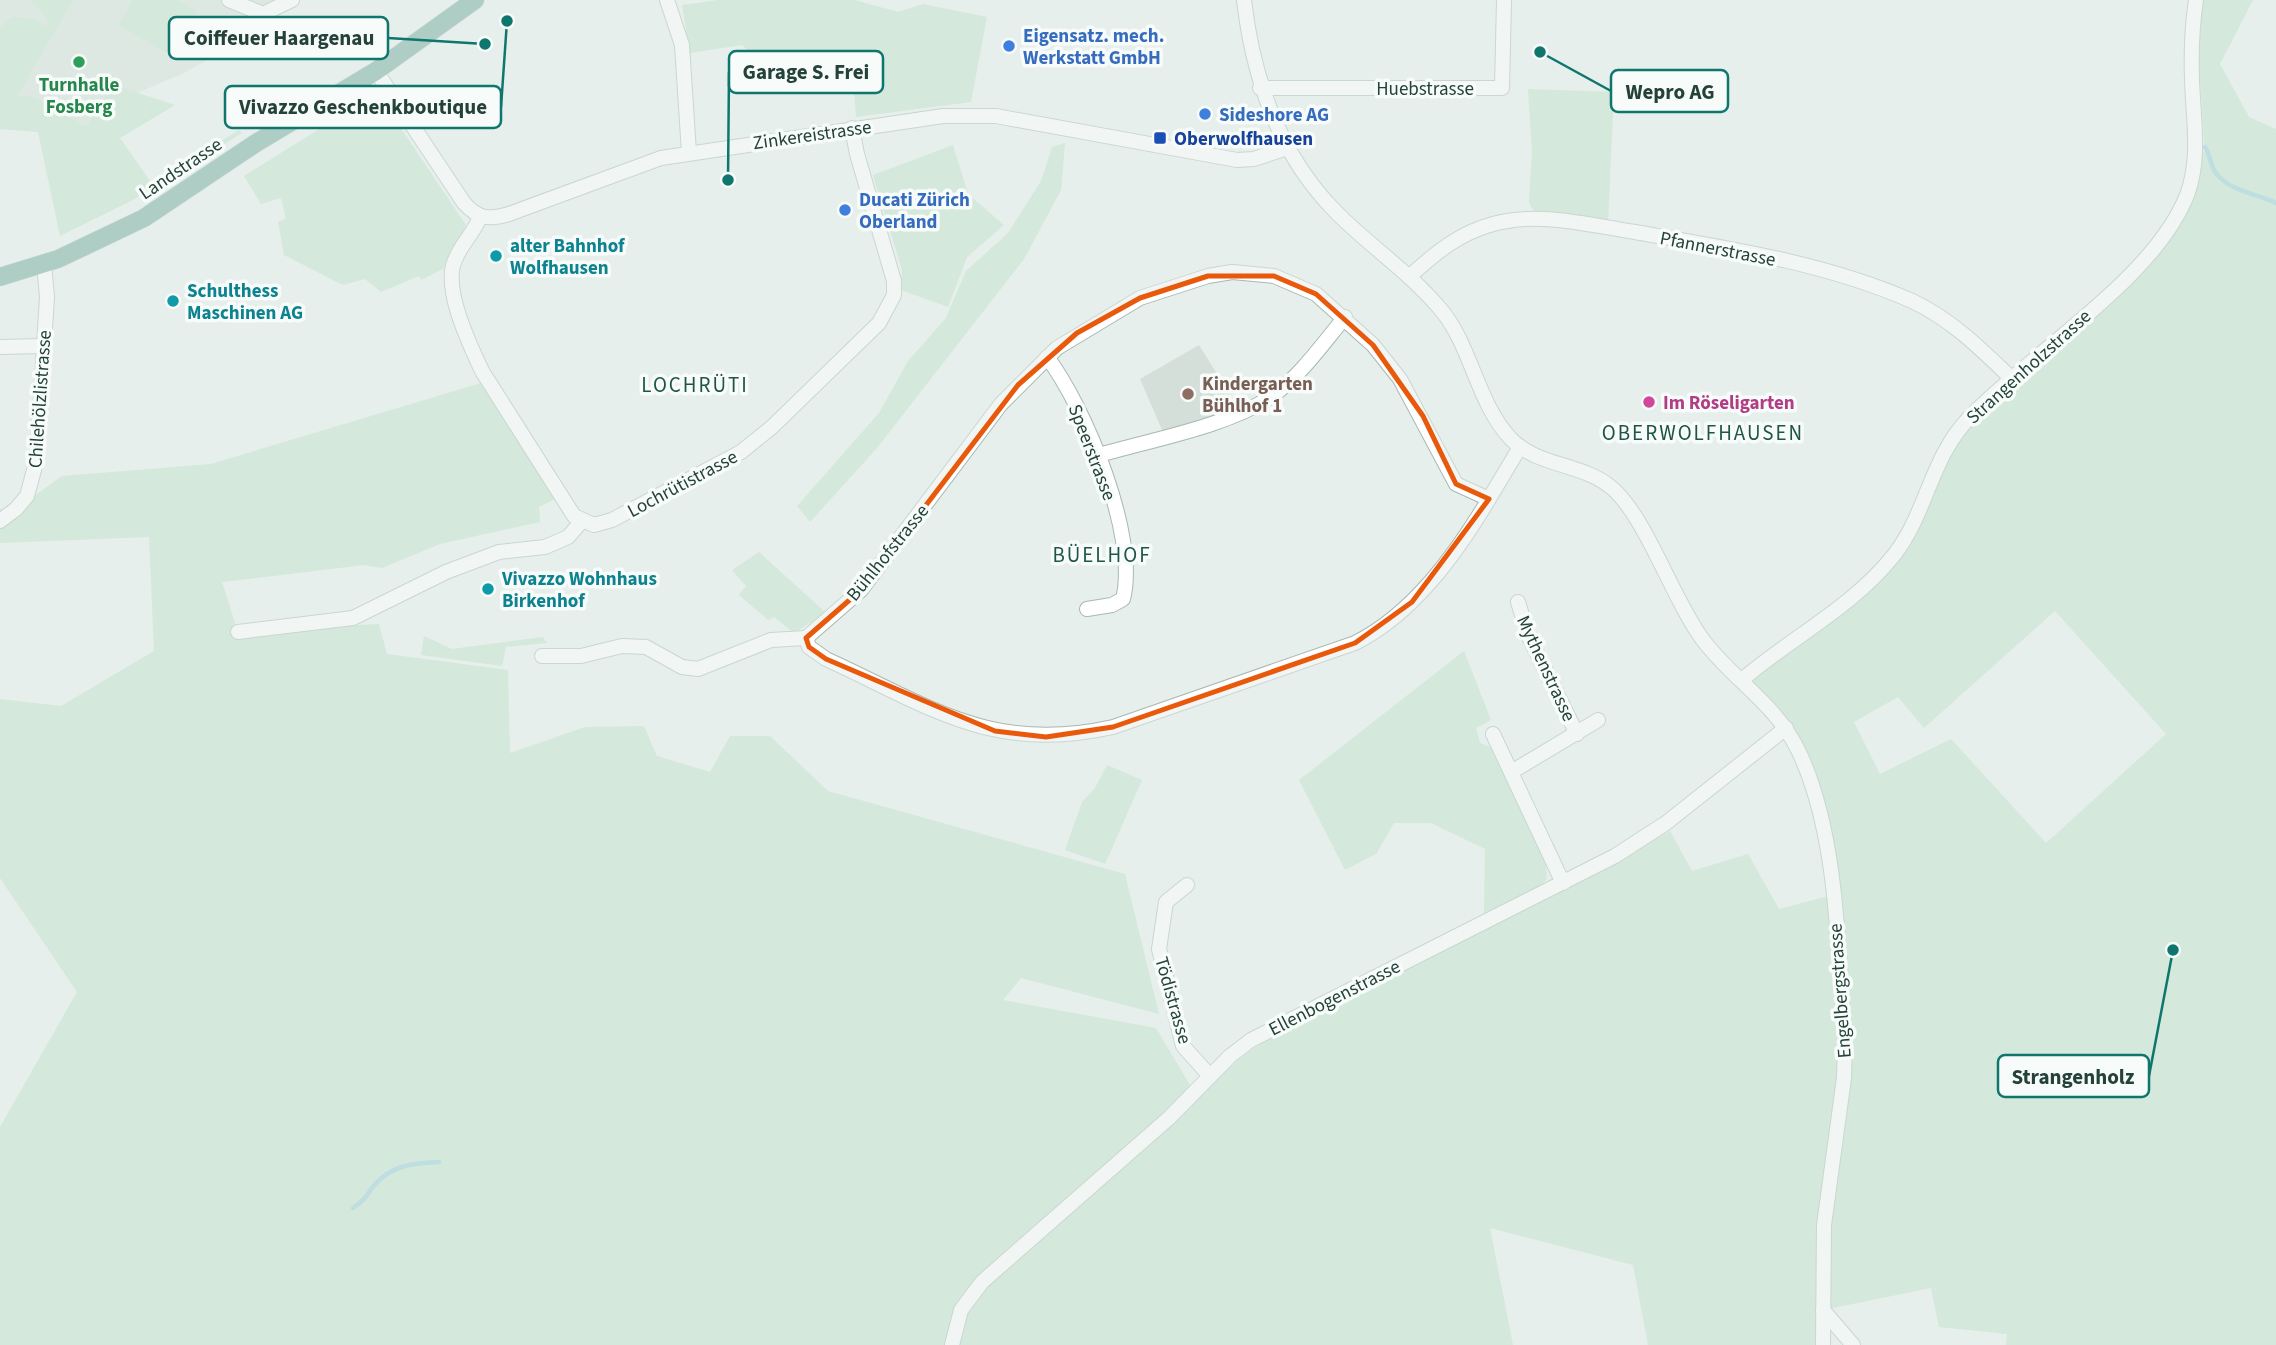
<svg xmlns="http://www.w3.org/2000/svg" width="2276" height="1345" viewBox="0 0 2276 1345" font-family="'Source Sans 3',sans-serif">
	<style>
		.built { fill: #d4dfda }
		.green { fill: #bfe0c8; fill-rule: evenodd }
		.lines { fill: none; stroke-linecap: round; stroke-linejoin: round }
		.stream { stroke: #8ec9d4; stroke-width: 4.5 }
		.minor-casing { stroke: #a8b8b2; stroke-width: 16 }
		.major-casing { stroke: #c2cac8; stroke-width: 19 }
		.minor { stroke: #fff; stroke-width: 14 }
		.major { stroke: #6aa596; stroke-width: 18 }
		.marked { fill: none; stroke: #e8590c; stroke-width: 5; stroke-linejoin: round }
		.shop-dot { fill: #3f7fe0; stroke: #f7fbf9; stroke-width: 2.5 }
		.leisure-dot { fill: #2e9e5b; stroke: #f7fbf9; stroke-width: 2.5 }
		.transit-dot { fill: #1a4fb4; stroke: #f7fbf9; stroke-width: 2.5 }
		.culture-dot { fill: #0f9aa8; stroke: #f7fbf9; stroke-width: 2.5 }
		.education-dot { fill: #8d6e63; stroke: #f7fbf9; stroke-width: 2.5 }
		.hotel-dot { fill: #d1479c; stroke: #f7fbf9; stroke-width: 2.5 }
		.labels { text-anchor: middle; stroke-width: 7; stroke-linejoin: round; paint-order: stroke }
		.shop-label { font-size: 19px; font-weight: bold; fill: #366cbe; stroke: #f7fbf9; text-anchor: start }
		.leisure-label { font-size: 19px; font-weight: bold; fill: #27864d; stroke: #f7fbf9 }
		.street-label { font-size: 19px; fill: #24423a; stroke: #f7fbf9 }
		.transit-label { font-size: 19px; font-weight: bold; fill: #164399; stroke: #f7fbf9; text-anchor: start }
		.culture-label { font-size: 19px; font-weight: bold; fill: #0d838f; stroke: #f7fbf9; text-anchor: start }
		.education-label { font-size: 19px; font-weight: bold; fill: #785e54; stroke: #f7fbf9; text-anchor: start }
		.hotel-label { font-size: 19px; font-weight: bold; fill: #b23c85; stroke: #f7fbf9; text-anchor: start }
		.neighbourhood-label { font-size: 21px; letter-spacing: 2px; fill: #1f5548; stroke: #f7fbf9 }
		.leader { fill: none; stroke: #0f766e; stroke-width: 2.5 }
		.callout-dot { fill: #0f766e; stroke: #f7fbf9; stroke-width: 2.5 }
		.callout { fill: #f7fbf9; stroke: #0f766e; stroke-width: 2.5 }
		.callout-label { font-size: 21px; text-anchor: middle; font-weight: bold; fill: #24423a }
	</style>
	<rect width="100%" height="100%" fill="#e6efeb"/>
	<g class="built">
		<polygon points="0,0 276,0 270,4 250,36 184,73 137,93 113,86 86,127 35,97 0,92"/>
		<polygon points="1199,345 1239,409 1163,432 1140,379"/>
	</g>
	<g class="green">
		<polygon points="31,0 73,0 18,95 35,97 86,127 113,85 175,105 120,138 152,184 239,130 242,133 133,200 60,236 38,132 0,129 0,27 13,17 35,19 46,27 49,21"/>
		<polygon points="133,0 177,0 197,11 171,55 118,25"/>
		<polygon points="719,0 854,0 898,12 923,4 987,17 971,102 856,117 853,80 838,66 780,78 742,45 690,53 682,5"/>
		<path d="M2200,0H2253L2220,64L2249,117L2276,129V1345H2006L2007,1334L1939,1327L1931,1288L1823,1310V1345H1648L1633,1265L1490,1228L1513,1345H0V1127L77,992L0,878V699L61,706L154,651L149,537L0,543V509H16L62,476L211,464L481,383L555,499L539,507L540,522L440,544L382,568L364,565L222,582L238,632L379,624L387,654L508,670L510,753L585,727L644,726L657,756L710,772L730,736H770L828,791L1125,874L1159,1014L1021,978L1003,1000L1156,1028L1197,1097C1266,1026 1359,988 1447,946C1523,910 1597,873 1670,831L1692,871L1748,854L1779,909L1832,895L1805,766L1743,679L1885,566L1948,444L2169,236L2200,155L2205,151L2197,33ZM2055,611L2166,734L2046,843L1951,739L1880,774L1854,722L1898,697L1924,728Z"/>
		<polygon points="1528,89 1614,92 1608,223 1534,212 1529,202 1532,152"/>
		<polygon points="365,103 380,105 392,115 466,225 443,269 421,280 419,276 381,292 365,279 343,285 284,255 278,222 286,219 281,198 261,204 244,176 340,116 343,117 344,113"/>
		<polygon points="1065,143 1061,190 1024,259 877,448 810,522 797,506 879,413 908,361 946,318 966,271 1008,233 1041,181 1052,147"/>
		<polygon points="953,145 968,194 1004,225 967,257 948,307 901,290 902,270 873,175"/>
		<polygon points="759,552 824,611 824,614 794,633 774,617 768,620 739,595 746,586 732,570"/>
		<polygon points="424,636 452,649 543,637 547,643 506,647 502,666 421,655"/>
		<polygon points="1464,651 1491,720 1476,728 1480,743 1495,749 1546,864 1547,879 1538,888 1484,913 1485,849 1431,823 1394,823 1376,854 1345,870 1299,780"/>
		<polygon points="1107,765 1142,780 1105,864 1065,850 1082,802 1095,788"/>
	</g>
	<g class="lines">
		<g class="stream">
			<path d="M2205,147C2210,154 2210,164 2215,172C2230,192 2253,192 2276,203"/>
			<path d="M353,1208C362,1202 366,1197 372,1188C390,1165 412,1163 439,1162"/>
		</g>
		<g class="minor-casing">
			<g id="minor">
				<polyline points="229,0 263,14 292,0"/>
				<polyline points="667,0 682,45 689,153"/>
				<path d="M1244,0C1253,78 1279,154 1335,211C1369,246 1411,273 1442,311C1472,348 1477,403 1511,439C1538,467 1583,463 1612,488C1646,517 1673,600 1703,640C1733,680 1775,703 1798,750C1838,832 1838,951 1845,1043L1844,1078L1824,1225L1823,1345"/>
				<path d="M376,71L464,203C478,219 490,220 509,214L661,158L943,116H996L1237,160L1254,159L1287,148"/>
				<polyline points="1260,88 1502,88 1504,0"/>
				<path d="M480,217C474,233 461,244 455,260C442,288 470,345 482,371L574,516L594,525L612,520L741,452L772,427L879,323L894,295V281L857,154L852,128"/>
				<path d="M1409,277C1434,254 1459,233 1493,224C1540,211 1588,225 1635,232C1727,248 1826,263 1912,301C1951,319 1982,350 2012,379"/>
				<polyline points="0,347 43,346"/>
				<path d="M1047,357C1085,407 1139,537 1123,599L1112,605L1087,609"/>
				<path d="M1099,455C1150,440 1229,426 1272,396C1301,375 1322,345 1345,317"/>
				<path d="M1489,499C1456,554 1413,614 1355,643L1113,727C992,754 931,707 826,659L809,647L806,638L861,590L1001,404L1057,348L1140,298L1208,276L1232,272L1274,276L1316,294L1373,345L1400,379L1456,484L1489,499L1520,447"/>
				<polyline points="0,521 16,509 27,496 37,459 47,297 44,264"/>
				<polyline points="1518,602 1528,635 1577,734"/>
				<polyline points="238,632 353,618 446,572 499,552 545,547 568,537 581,522"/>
				<polyline points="542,656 581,656 622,646 646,647 682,667 698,669 771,640 806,638"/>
				<path d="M1743,679C1792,637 1853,607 1894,555C1927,513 1931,456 1970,417C2032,352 2154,279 2187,195C2201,158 2193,117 2192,79C2191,52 2192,27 2196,0"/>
				<polyline points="1493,734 1563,883"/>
				<polyline points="1513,771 1598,720"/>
				<polyline points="1187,885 1166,902 1159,949 1183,1046 1210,1076"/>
				<polyline points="1823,1310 1853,1345"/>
				<polyline points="952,1345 961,1310 982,1282 1169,1118 1230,1056 1251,1040 1615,856 1666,823 1786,728"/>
			</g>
		</g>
		<g class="major-casing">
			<polyline id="major" points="0,277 58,259 144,218 256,143 376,71 475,0"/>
		</g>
		<use href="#minor" class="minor"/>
		<use href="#major" class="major"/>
	</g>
	<path d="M0 0H2276V1345H0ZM1208,276H1274L1316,294L1373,345L1423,416L1456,484L1489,499L1412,602L1355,643L1113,727L1046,737L995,731L826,659L809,647L806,638L861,590L1018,385L1077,333L1140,298Z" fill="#e6efeb" fill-opacity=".55" fill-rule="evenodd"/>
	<path class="marked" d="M1208,276H1274L1316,294L1373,345L1423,416L1456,484L1489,499L1412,602L1355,643L1113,727L1046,737L995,731L826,659L809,647L806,638L861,590L1018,385L1077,333L1140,298Z"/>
	<g class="shop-dot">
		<circle cx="1009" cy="46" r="7"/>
		<circle cx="1205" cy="114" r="7"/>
		<circle cx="845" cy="210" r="7"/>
	</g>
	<circle class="leisure-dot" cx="79" cy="62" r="7"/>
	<rect class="transit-dot" x="1153" y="131" width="14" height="14" rx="3.5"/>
	<g class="culture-dot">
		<circle cx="496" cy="256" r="7"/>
		<circle cx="173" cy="301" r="7"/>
		<circle cx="488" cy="589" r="7"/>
	</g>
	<circle class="education-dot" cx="1188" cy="394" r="7"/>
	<circle class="hotel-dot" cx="1649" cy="402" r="7"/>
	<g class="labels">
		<g class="shop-label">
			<text x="1023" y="42">Eigensatz. mech.<tspan x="1023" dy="22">Werkstatt GmbH</tspan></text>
			<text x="1219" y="121">Sideshore AG</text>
			<text x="859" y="206">Ducati Zürich<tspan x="859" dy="22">Oberland</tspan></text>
		</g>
		<g class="leisure-label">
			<text x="79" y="91">Turnhalle<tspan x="79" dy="22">Fosberg</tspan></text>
		</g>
		<g class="street-label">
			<text x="1425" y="95">Huebstrasse</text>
			<text transform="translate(812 134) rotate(-8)" y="7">Zinkereistrasse</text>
			<text transform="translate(180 168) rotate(-34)" y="7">Landstrasse</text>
			<text transform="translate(1718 248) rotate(11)" y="7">Pfannerstrasse</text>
			<text transform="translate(2028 366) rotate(-42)" y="7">Strangenholzstrasse</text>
			<text transform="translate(39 399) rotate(-86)" y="7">Chilehölzlistrasse</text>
			<text transform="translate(1093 452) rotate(69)" y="7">Speerstrasse</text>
			<text transform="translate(682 483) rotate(-28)" y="7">Lochrütistrasse</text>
			<text transform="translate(887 552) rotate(-51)" y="7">Bühlhofstrasse</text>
			<text transform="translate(1547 668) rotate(65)" y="7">Mythenstrasse</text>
			<text transform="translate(1839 991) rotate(-94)" y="7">Engelbergstrasse</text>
			<text transform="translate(1334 997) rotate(-27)" y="7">Ellenbogenstrasse</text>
			<text transform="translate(1174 1000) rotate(74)" y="7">Tödistrasse</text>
		</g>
		<g class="transit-label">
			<text x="1174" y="145">Oberwolfhausen</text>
		</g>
		<g class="culture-label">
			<text x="510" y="252">alter Bahnhof<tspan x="510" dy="22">Wolfhausen</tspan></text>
			<text x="187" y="297">Schulthess<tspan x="187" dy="22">Maschinen AG</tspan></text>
			<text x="502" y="585">Vivazzo Wohnhaus<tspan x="502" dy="22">Birkenhof</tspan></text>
		</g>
		<g class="education-label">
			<text x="1202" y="390">Kindergarten<tspan x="1202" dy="22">Bühlhof 1</tspan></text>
		</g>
		<g class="hotel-label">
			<text x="1663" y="409">Im Röseligarten</text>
		</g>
		<g class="neighbourhood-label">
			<text x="695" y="392">LOCHRÜTI</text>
			<text x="1703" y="440">OBERWOLFHAUSEN</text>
			<text x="1102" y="562">BÜELHOF</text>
		</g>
	</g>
	<path class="leader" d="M485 44L388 38M728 180L729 72M1540 52L1611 91M507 21L501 107M2173 950L2149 1076"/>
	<g class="callout-dot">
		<circle cx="485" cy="44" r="7"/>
		<circle cx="728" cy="180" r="7"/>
		<circle cx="1540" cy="52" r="7"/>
		<circle cx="507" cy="21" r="7"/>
		<circle cx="2173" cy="950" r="7"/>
	</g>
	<g class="callout">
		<rect x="169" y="17" width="219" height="42" rx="7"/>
		<rect x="729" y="51" width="154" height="42" rx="7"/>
		<rect x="1611" y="70" width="117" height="42" rx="7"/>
		<rect x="225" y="86" width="276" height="42" rx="7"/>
		<rect x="1998" y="1055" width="151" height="42" rx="7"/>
	</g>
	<g class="callout-label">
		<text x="279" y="45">Coiffeuer Haargenau</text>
		<text x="806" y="79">Garage S. Frei</text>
		<text x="1670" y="99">Wepro AG</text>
		<text x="363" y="114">Vivazzo Geschenkboutique</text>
		<text x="2073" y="1084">Strangenholz</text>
	</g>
</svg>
